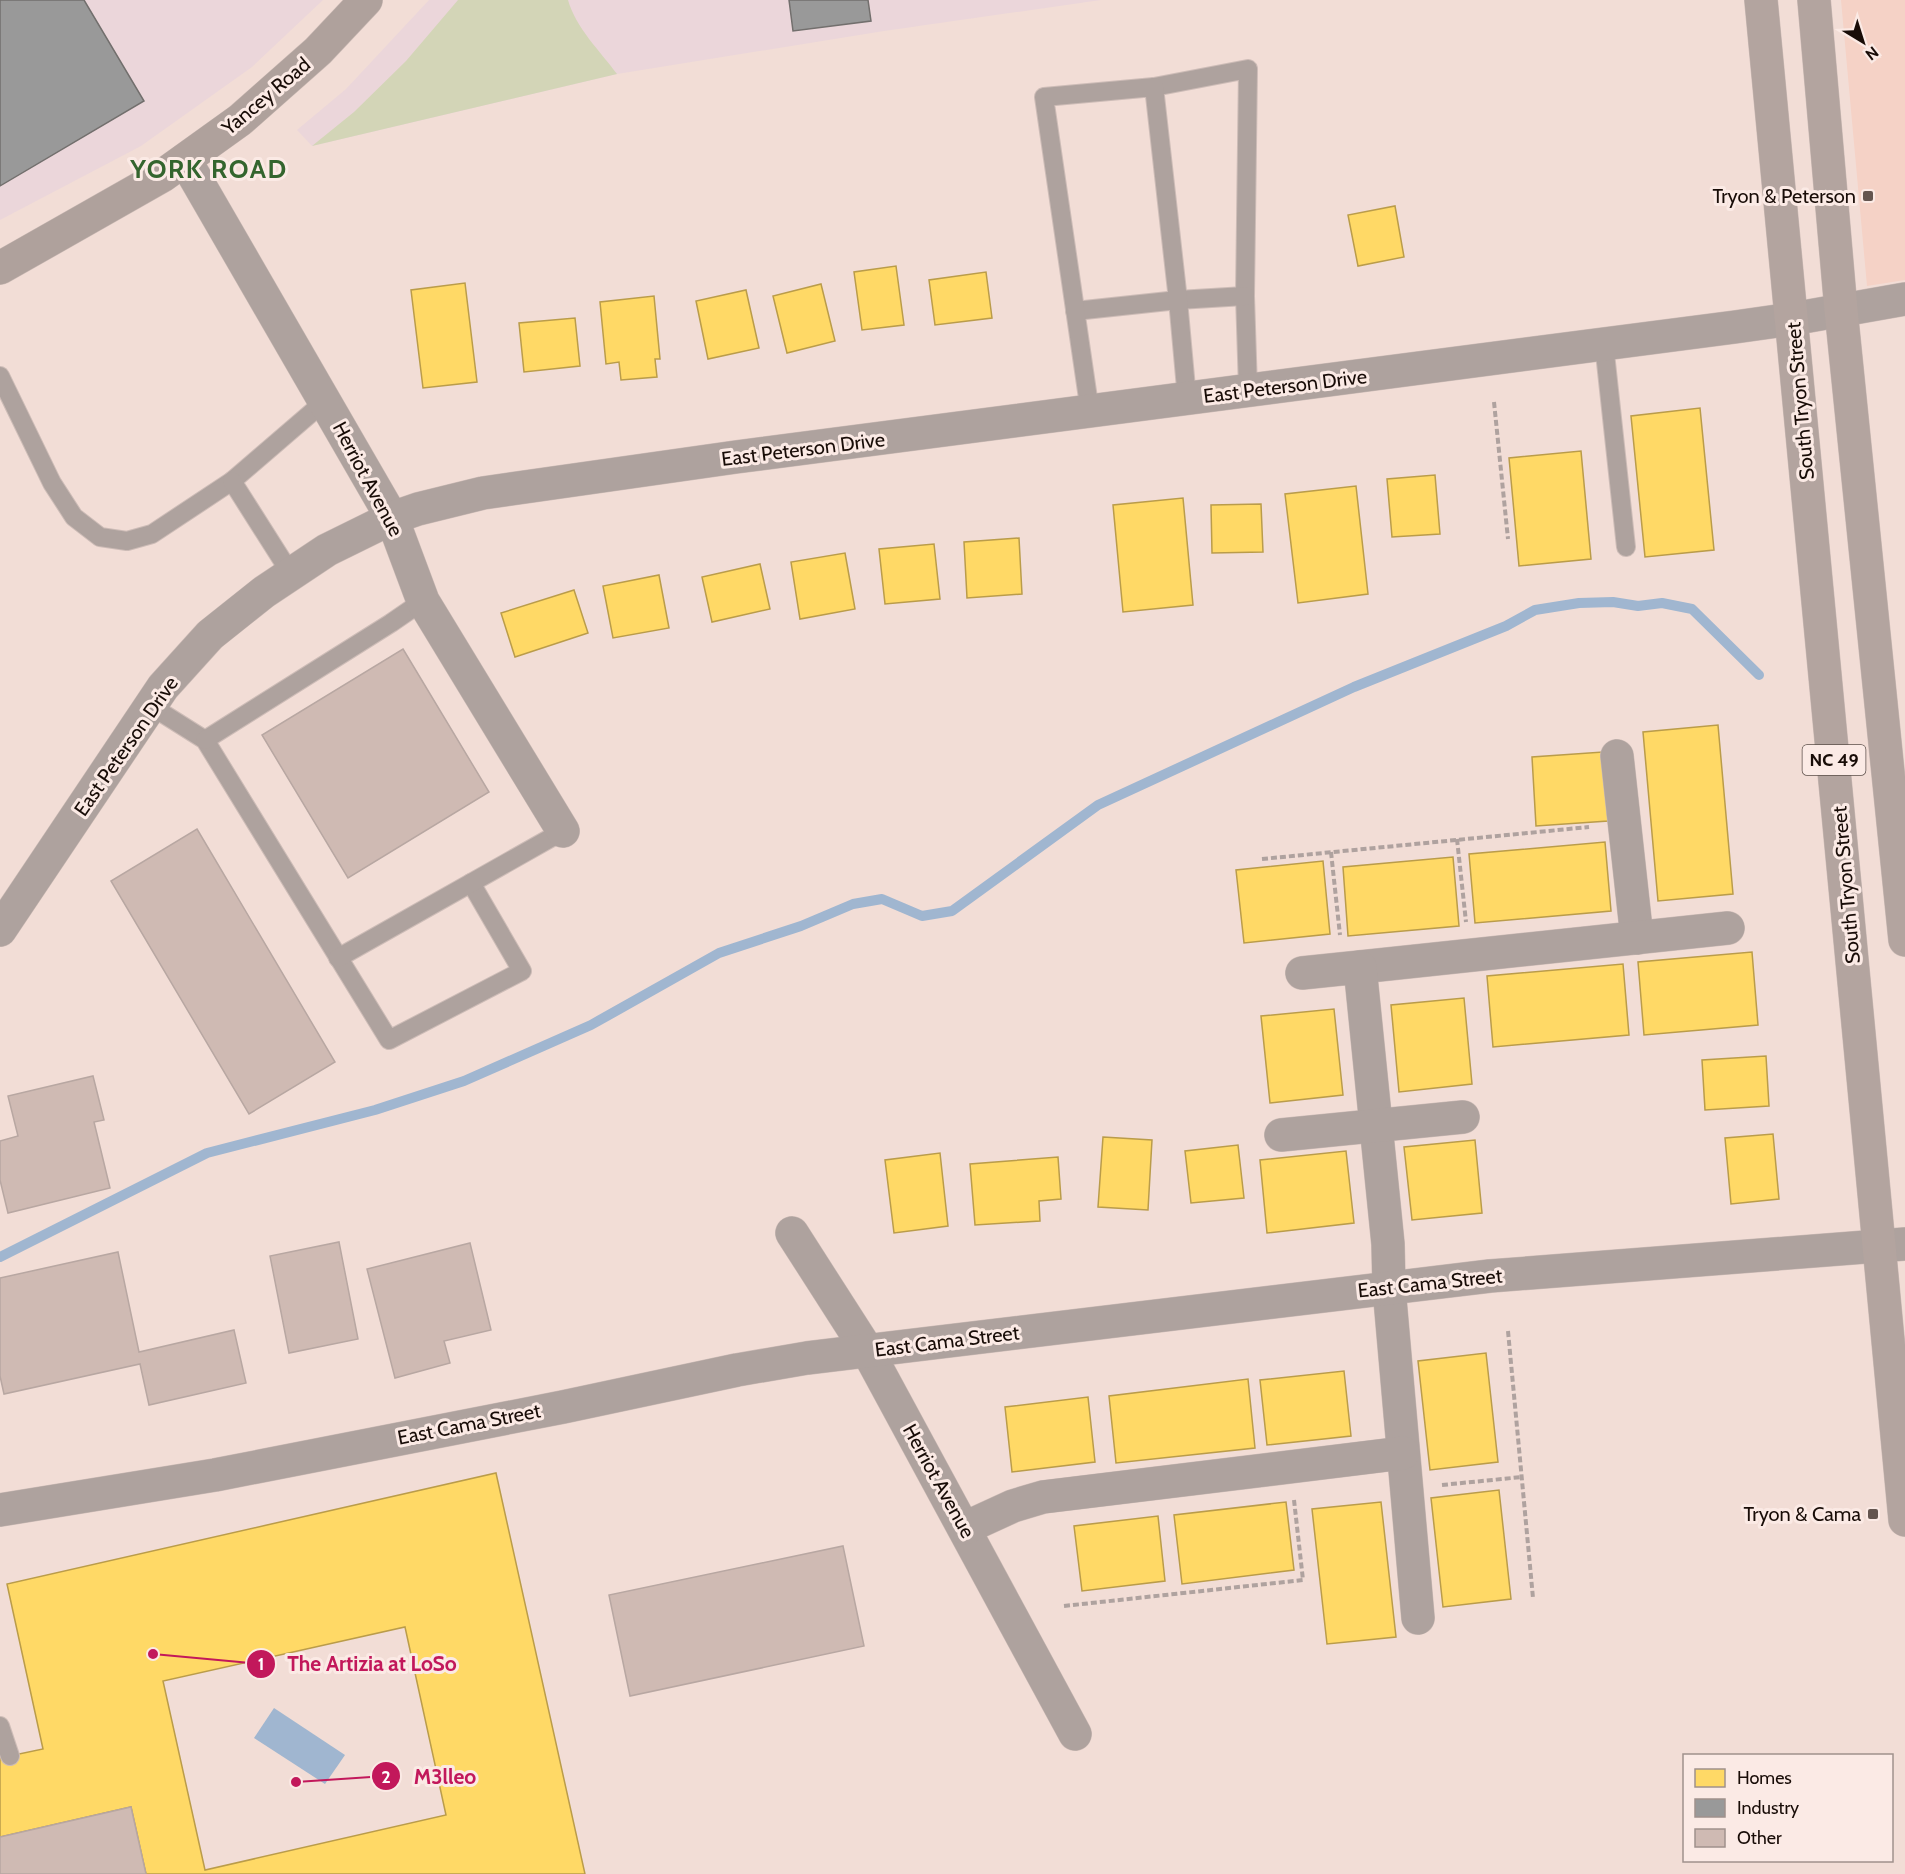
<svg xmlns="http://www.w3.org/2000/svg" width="1905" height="1874" viewBox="0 0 1905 1874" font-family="Cabin,sans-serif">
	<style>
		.built { fill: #f5d2c6 }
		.industrial { fill: #ebd6da }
		.green { fill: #d3d5b7 }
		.water { fill: #a0b6d0 }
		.homes { fill: #ffd966; stroke: #ba9c4a; stroke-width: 1.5; fill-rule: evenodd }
		.industry { fill: #999; stroke: #726f6d; stroke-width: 1.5 }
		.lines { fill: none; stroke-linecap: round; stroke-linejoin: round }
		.stream { stroke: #a0b6d0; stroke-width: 10 }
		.building { fill: #cfbab3; stroke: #b8a7a2; stroke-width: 1.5 }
		.lane-casing { stroke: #cdbcb7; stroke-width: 20 }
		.street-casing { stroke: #cdbcb7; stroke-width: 34 }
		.secondary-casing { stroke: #cdbcb7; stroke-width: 34 }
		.primary-casing { stroke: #cdbcb7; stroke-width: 34 }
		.path { stroke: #afa29f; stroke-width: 4; stroke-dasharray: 6 3; stroke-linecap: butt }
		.lane { stroke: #aea29e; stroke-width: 18 }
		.street { stroke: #aea29e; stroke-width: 33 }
		.secondary { stroke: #afa19c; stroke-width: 33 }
		.primary { stroke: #b3a49f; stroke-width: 33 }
		.poi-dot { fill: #64554f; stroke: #fbeae5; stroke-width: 2 }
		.labels { text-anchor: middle; stroke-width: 6; stroke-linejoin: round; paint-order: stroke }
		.shield { fill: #fbeae5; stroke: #5c4f4a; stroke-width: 1.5 }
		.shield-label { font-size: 18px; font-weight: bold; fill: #180c07 }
		.street-label { font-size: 20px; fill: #180c07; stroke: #fbeae5 }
		.poi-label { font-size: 20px; fill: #180c07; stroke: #fbeae5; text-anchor: end }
		.district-label { font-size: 26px; font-weight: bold; letter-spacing: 1.5px; fill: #34652e; stroke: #fbeae5 }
		.leader { fill: none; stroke: #c2185b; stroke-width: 2 }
		.callout-dot { fill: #c2185b; stroke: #fbeae5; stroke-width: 2 }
		.mark-label { font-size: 18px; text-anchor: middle; font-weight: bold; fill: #fff }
		.callout-label { font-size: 21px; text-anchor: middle; font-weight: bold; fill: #c2185b; stroke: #fbeae5; stroke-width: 6; stroke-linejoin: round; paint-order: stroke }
	</style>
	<rect width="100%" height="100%" fill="#f2ddd6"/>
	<polygon class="built" points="1841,0 1905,0 1905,280 1867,286"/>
	<g class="industrial">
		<polygon points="0,0 323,0 252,67 141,146 0,220"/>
		<polygon points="429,0 1101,0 884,31 617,74 312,146 297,130 346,89"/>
	</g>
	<path class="green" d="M458,0H568C576,28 600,51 617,74L312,146L354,112L406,61Z"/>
	<polygon class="water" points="274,1708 345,1755 325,1784 254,1738"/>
	<g class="homes">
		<polygon points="1395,206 1404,257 1358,266 1348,215"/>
		<polygon points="896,266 904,325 862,330 854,272"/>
		<polygon points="986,272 992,318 935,325 929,280"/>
		<polygon points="465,283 477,382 423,388 411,290"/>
		<polygon points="821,284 835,341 787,353 773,296"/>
		<polygon points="746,290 759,348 708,359 696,301"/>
		<polygon points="654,296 660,359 655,359 657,377 621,380 619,362 606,364 600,302"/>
		<polygon points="575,318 580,366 524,372 519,323"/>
		<polygon points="1700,408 1714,550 1645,557 1631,416"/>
		<polygon points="1581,451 1591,559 1519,566 1509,458"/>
		<polygon points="1435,475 1440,534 1392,537 1387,479"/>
		<polygon points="1356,486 1368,594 1298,603 1285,494"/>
		<polygon points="1183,498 1193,605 1123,612 1113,505"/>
		<polygon points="1261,504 1263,552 1212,553 1211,505"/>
		<polygon points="1019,538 1022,594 967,598 964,542"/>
		<polygon points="934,544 940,599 885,604 879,549"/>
		<polygon points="845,553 855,609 800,619 791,562"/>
		<polygon points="760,564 770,609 712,622 702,577"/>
		<polygon points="659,575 669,628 613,638 603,586"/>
		<polygon points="574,590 588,633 515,657 501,613"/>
		<polygon points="1718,725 1733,894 1658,901 1643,732"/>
		<polygon points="1603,752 1608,821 1536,826 1532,757"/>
		<polygon points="1605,842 1611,911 1475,923 1469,854"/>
		<polygon points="1453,857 1459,926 1348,936 1343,867"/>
		<polygon points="1323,861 1330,934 1244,943 1236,870"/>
		<polygon points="1752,952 1758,1025 1644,1035 1638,962"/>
		<polygon points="1623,964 1629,1035 1493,1047 1487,976"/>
		<polygon points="1464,998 1472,1084 1399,1092 1391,1005"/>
		<polygon points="1334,1009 1343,1095 1270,1103 1261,1016"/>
		<polygon points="1766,1056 1769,1106 1705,1110 1702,1060"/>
		<polygon points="1773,1134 1779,1199 1731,1204 1725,1138"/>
		<polygon points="1103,1137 1152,1140 1148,1210 1098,1207"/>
		<polygon points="1475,1140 1482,1213 1412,1220 1404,1147"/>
		<polygon points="1238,1145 1244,1198 1191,1203 1185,1151"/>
		<polygon points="1346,1151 1354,1223 1267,1233 1260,1160"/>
		<polygon points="940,1153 948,1226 894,1233 885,1160"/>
		<polygon points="1058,1157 1061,1199 1039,1201 1040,1221 975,1225 970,1164"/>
		<polygon points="1486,1353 1498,1462 1430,1470 1418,1361"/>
		<polygon points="1344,1371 1351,1436 1267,1445 1260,1380"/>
		<polygon points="1248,1379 1255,1448 1116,1463 1109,1396"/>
		<polygon points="1088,1397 1095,1462 1012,1472 1005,1407"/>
		<path d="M496,1473L585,1874H146L131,1807L0,1837V1758L43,1749L7,1584ZM405,1627L446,1815L205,1870L163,1681Z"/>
		<polygon points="1499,1490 1511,1599 1443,1607 1431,1498"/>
		<polygon points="1286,1502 1294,1570 1182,1584 1174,1515"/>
		<polygon points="1381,1502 1396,1637 1327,1644 1312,1509"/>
		<polygon points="1158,1516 1165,1581 1082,1591 1074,1526"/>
	</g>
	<g class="industry">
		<polygon points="0,0 84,0 144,101 0,186"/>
		<polygon points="789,0 868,0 871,21 793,31"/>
	</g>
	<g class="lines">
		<polyline class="stream" points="0,1257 207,1153 375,1110 464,1081 591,1025 719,953 801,926 853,904 882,899 922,916 952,911 1098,805 1354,687 1506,626 1535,610 1579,603 1613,602 1638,606 1662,603 1692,609 1759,675"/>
	</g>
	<g class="building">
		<polygon points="403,649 489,792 348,878 262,735"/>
		<polygon points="197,829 335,1062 249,1114 111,881"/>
		<polygon points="93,1076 104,1120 94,1122 110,1188 8,1213 0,1180 0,1141 18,1136 8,1096"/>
		<polygon points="339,1242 358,1339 289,1353 270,1256"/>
		<polygon points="470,1243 491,1330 444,1341 450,1363 395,1378 367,1269"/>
		<polygon points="118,1252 139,1352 234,1330 246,1383 149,1405 140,1364 4,1394 0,1376 0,1278"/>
		<polygon points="843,1546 864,1646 630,1696 609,1595"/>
		<polygon points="131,1807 146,1874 0,1874 0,1837"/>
	</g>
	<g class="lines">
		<g class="lane-casing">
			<g id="lane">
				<polyline points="1154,87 1248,69 1245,296 1248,389"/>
				<polyline points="1075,311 1178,300 1245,296"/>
				<polyline points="1604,344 1626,547"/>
				<polyline points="0,376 52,483 74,517 100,537 127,541 152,534 232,481 325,401"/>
				<polyline points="1090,412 1044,97 1154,87 1178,300 1187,399"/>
				<polyline points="232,481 291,574"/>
				<polyline points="151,706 205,740 389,1040 522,971 471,883"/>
				<polyline points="205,740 391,623 423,601"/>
				<polyline points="338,958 563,831"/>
				<polyline points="0,1726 10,1756"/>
			</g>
		</g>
		<g class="street-casing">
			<g id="street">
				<polyline points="185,160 392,518 423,601 563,831"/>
				<polyline points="1617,756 1637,938"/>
				<polyline points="0,930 163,687 210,635 264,592 327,550 392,518 418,509 483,493 736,457 1735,327 1792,319 1905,299"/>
				<polyline points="1360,967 1728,928"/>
				<polyline points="1302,973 1360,967 1388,1244 1389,1288 1418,1618"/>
				<polyline points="1281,1135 1463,1117"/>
				<polyline points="792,1233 867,1350 1075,1734"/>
				<polyline points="0,1510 215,1475 563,1407 737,1370 807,1358 1490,1276 1905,1244"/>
				<polyline points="965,1528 1013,1506 1043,1497 1403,1453"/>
			</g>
		</g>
		<g class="secondary-casing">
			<polyline id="secondary" points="0,268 162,176 240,120 318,51 366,0"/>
		</g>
		<g class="primary-casing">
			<g id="primary">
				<polyline points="1761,0 1905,1520"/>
				<polyline points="1814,0 1841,310 1905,940"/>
			</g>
		</g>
		<g class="path">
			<polyline points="1494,402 1508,539"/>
			<polyline points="1457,839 1466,922"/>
			<polyline points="1331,852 1340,935"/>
			<polyline points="1262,859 1589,827"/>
			<polyline points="1508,1331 1533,1598"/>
			<polyline points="1442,1485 1522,1477"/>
			<polyline points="1064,1606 1303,1580 1294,1500"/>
		</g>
		<use href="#lane" class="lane"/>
		<use href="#street" class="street"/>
		<use href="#secondary" class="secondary"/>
		<use href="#primary" class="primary"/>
	</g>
	<g class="poi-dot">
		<rect x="1862" y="190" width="12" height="12" rx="3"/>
		<rect x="1867" y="1508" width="12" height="12" rx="3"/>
	</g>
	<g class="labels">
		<rect class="shield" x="1802.5" y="745" width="63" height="30" rx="4.5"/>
		<g class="shield-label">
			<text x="1834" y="766">NC 49</text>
		</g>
		<g class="street-label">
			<text transform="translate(266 96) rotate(-40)" y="7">Yancey Road</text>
			<text transform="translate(1285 386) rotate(-7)" y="7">East Peterson Drive</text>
			<text transform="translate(1800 401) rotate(-95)" y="7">South Tryon Street</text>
			<text transform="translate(803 449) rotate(-7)" y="7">East Peterson Drive</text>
			<text transform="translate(368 479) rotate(62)" y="7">Herriot Avenue</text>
			<text transform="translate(126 746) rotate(-55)" y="7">East Peterson Drive</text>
			<text transform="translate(1846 885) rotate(-95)" y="7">South Tryon Street</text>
			<text transform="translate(1430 1283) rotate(-6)" y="7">East Cama Street</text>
			<text transform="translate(947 1341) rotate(-7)" y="7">East Cama Street</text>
			<text transform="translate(469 1424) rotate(-11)" y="7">East Cama Street</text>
			<text transform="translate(939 1481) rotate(61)" y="7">Herriot Avenue</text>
		</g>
		<g class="poi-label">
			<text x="1856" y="203">Tryon &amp; Peterson</text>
			<text x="1861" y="1521">Tryon &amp; Cama</text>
		</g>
		<g class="district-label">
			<text x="209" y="178">YORK ROAD</text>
		</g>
	</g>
	<path class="leader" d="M153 1654L261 1664M296 1782L386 1776"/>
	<g class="callout-dot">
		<circle cx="153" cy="1654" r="6"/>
		<circle cx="296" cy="1782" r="6"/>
		<circle cx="261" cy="1664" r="15"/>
		<circle cx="386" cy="1776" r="15"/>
	</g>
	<g class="mark-label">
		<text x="261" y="1670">1</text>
		<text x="386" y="1783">2</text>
	</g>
	<g class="callout-label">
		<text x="372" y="1671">The Artizia at LoSo</text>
		<text x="445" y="1784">M3lleo</text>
	</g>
	<rect x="1683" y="1754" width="210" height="108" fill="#fbeae5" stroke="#a0918c" stroke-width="1.5"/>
	<rect x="1695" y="1769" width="30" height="18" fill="#ffd966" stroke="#a0918c" stroke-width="1.5"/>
	<text x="1737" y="1784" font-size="18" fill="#180c07">Homes</text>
	<rect x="1695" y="1799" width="30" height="18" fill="#999999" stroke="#a0918c" stroke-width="1.5"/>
	<text x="1737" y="1814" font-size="18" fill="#180c07">Industry</text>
	<rect x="1695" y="1829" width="30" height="18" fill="#cfbab3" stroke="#a0918c" stroke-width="1.5"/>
	<text x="1737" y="1844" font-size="18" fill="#180c07">Other</text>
	<g transform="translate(1863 42) rotate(142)" stroke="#fbeae5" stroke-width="4.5" paint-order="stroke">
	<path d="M0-4.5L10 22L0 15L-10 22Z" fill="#180c07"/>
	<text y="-9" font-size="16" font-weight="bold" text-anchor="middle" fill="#180c07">N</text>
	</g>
</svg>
